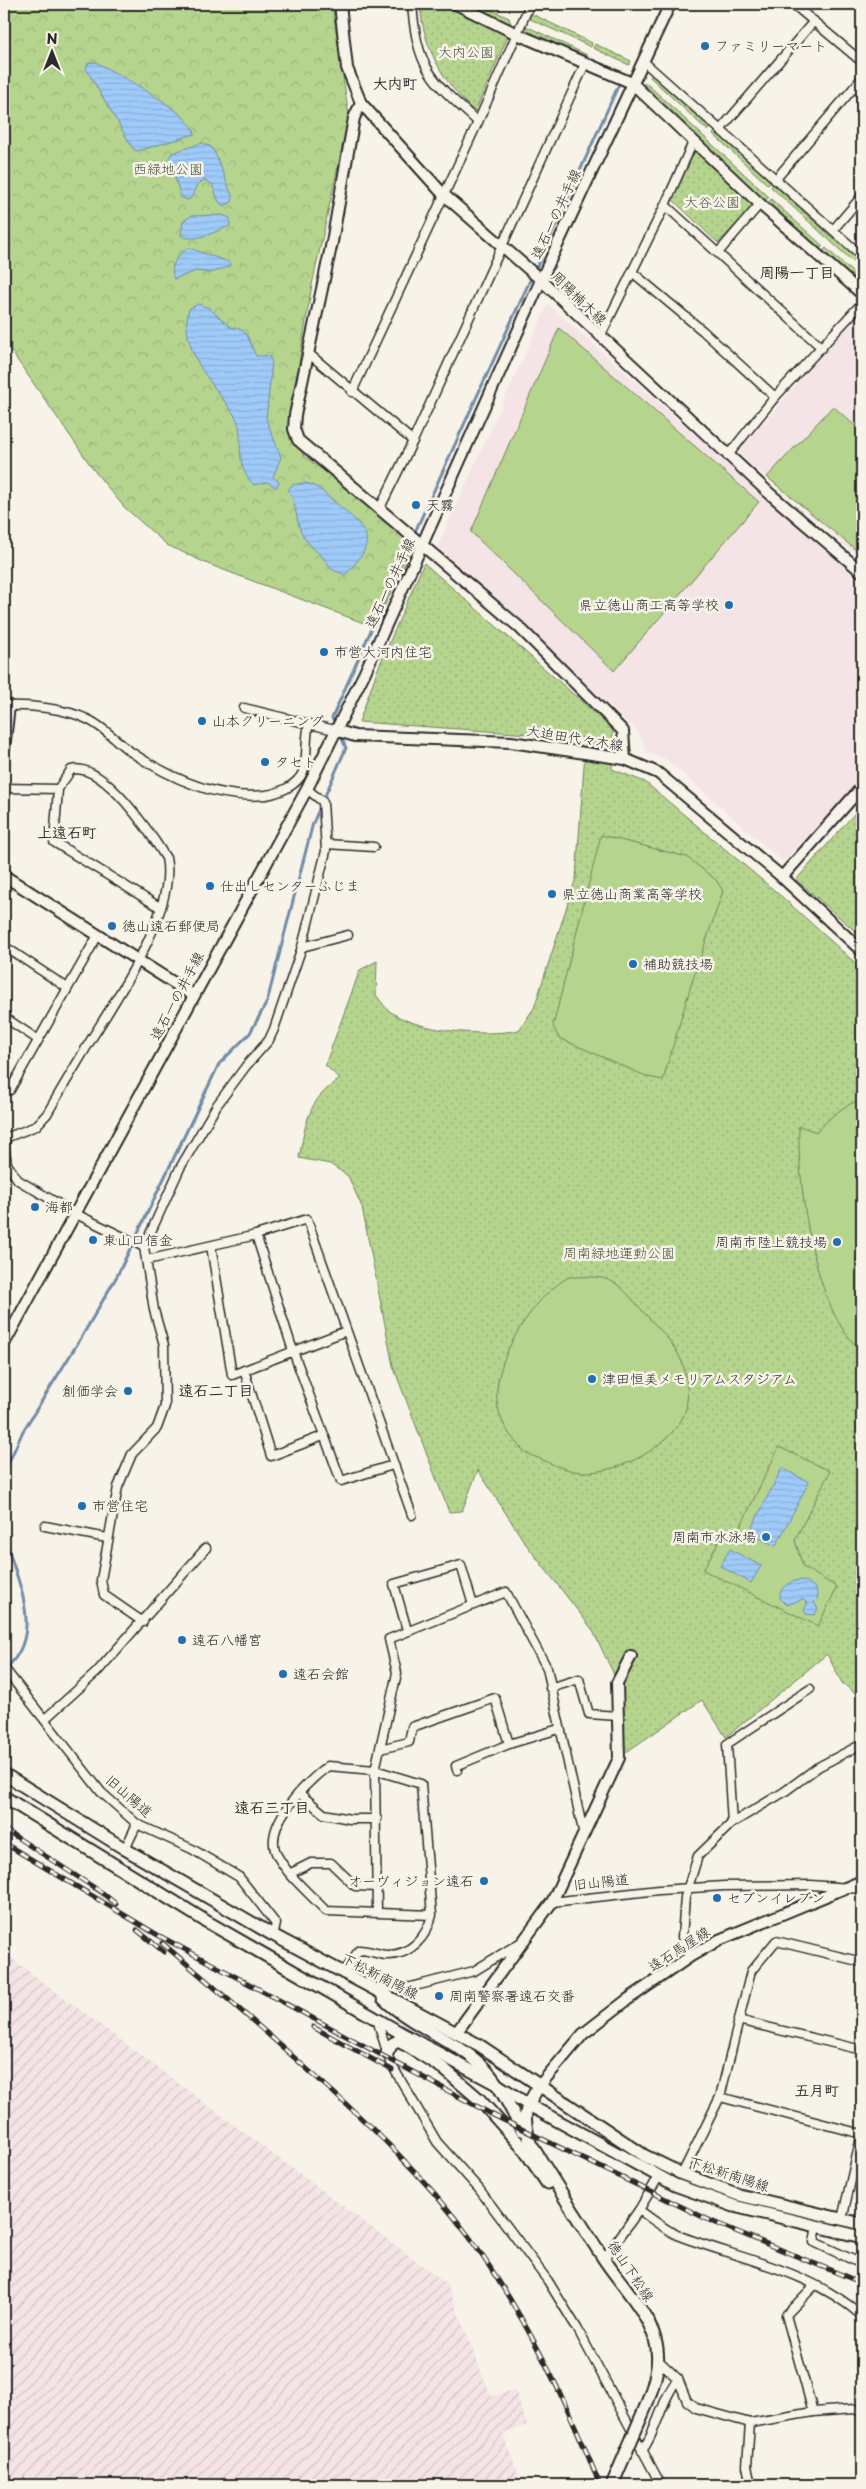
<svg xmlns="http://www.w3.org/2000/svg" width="866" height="2489" viewBox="0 0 866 2489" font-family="'Playpen Sans','Klee One',sans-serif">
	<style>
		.built { fill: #f5e4e6 }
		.industrial { fill: url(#industrial-furrows) }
		.green { fill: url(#green-dots); stroke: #70805c }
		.forest { fill: url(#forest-crowns); stroke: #70805c }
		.pitch { fill: #b5d48e; stroke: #70805c }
		.water { fill: url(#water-rules); stroke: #718ba7 }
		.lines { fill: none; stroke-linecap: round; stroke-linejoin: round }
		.stream { stroke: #718ba7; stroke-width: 3 }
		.minor-casing { stroke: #2b2b2b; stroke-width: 11 }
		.tertiary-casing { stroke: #2b2b2b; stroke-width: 14 }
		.secondary-casing { stroke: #2b2b2b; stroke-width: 15 }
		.minor { stroke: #f7f3e8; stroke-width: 8 }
		.tertiary { stroke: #f7f3e8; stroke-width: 10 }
		.secondary { stroke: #f7f3e8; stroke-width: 11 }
		.rail-casing { stroke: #2b2b2b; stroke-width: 5 }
		.rail { stroke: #f7f3e8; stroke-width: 3; stroke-dasharray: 9; stroke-linecap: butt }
		.secondary-bridge-casing { stroke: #2b2b2b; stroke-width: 15; stroke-linecap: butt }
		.secondary-bridge { stroke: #f7f3e8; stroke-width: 11 }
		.poi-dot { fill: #1f6fb2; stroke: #f7f3e8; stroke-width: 2 }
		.labels { text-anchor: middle; stroke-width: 5; stroke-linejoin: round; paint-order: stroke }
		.poi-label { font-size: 14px; fill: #2b2b2b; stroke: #f7f3e8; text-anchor: start }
		.park-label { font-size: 14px; fill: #4e5544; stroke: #f7f3e8 }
		.street-label { font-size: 14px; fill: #2b2b2b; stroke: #f7f3e8 }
		.neighbourhood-label { font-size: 15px; font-weight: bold; fill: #2b2b2b; stroke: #f7f3e8 }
	</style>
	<defs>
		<pattern id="industrial-furrows" width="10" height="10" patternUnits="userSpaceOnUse" patternTransform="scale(1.25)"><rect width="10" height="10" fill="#f5e4e6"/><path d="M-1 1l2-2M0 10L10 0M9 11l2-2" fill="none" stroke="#d2c4c5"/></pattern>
		<pattern id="green-dots" width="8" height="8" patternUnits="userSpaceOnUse" patternTransform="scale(1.25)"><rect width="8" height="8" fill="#b5d48e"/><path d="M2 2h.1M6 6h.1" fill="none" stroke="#9cb67b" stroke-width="1.8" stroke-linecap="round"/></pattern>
		<pattern id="forest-crowns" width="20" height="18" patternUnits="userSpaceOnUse" patternTransform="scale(1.25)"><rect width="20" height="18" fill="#b5d48e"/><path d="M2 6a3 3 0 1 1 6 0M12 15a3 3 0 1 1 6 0" fill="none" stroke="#9cb67b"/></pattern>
		<pattern id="water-rules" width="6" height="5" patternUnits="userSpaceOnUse" patternTransform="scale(1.25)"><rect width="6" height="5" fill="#9fcbf9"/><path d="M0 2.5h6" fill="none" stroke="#89aed6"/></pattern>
	</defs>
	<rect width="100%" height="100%" fill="#f7f3e8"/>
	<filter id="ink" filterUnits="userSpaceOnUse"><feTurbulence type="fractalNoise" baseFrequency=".02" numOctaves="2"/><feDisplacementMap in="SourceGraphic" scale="10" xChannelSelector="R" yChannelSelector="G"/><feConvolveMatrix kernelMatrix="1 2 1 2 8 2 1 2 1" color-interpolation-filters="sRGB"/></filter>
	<g filter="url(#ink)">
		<g class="built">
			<polygon points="548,304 862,583 862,778 783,862 666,759 647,753 639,733 437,547"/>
			<polygon points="862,311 862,560 738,453 824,351"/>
		</g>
		<polygon class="industrial" points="4,1953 447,2284 491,2396 515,2390 527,2425 503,2433 522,2485 4,2485"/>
		<g class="green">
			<path d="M420,4H442L508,36L475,112C443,82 423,48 420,4Z"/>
			<polygon points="466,4 480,4 509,18 511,25"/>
			<polygon points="530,13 592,43 591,47 528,18"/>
			<polygon points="526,26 587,55 585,59 525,31"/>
			<polygon points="595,44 631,61 629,65 593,48"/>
			<polygon points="653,73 711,127 708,131 650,77"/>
			<polygon points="645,82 769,197 765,201 643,87"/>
			<polygon points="716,131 771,182 768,185 713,134"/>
			<polygon points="695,151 754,206 718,243 672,199"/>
			<polygon points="773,184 862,264 862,270 771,187"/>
			<polygon points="771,199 823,246 820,249 768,203"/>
			<polygon points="826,248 862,281 862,287 823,251"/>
			<path d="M424,563L613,729L612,769L645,782L781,896L862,969V1698L842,1683L827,1654L726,1737L702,1700L622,1755L620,1687L592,1629L525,1543L478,1470L462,1511L449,1512L393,1366L362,1207L348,1176L330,1164L299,1158C306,1123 307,1100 340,1079L325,1065L360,970L377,961L376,995C380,1000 384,1006 388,1010C415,1032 486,1037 519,1030L534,1008L576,878L586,738L359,722L377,671Z"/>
			<polygon points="862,805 862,937 796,880"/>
		</g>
		<polygon class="forest" points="4,4 332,4 349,116 312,285 289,423 290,433 305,457 339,482 414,546 374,627 208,564 167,545 124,507 96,473 4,341"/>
		<g class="pitch">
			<polygon points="559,328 759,502 614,671 471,532"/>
			<polygon points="833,406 862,432 862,555 767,477"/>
			<polygon points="601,835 687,857 716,880 723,891 691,985 663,1080 648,1077 559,1038 553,1026"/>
			<path d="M862,1099V1350C814,1316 797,1181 799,1126L817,1132C831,1116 842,1106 862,1099Z"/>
			<path d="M569,1277C583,1277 601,1275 613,1282C624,1287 639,1308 648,1317C663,1333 680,1349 685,1372C688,1384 689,1406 683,1417C666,1448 623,1471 588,1472C574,1473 558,1467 545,1461C537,1457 527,1455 522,1449C510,1437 501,1423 498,1407C489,1365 533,1296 569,1277Z"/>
			<polygon points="779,1447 830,1471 795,1540 803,1567 837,1587 818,1626 703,1570 723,1534 734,1540"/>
		</g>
		<g class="water">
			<path d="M96,62C118,75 189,110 195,134L137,151L134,150L86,69L88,63Z"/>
			<polygon points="202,143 211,147 215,153 233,198 232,202 224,206 219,202 212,184 204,180 196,186 192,197 188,200 181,197 169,158 172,153"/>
			<path d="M222,215L230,218V226C215,231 195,244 181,235L183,221L191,216Z"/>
			<path d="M189,248L229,262L230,266L211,273L196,271L174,279C169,266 177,254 189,248Z"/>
			<path d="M198,304L209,308L230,327L240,329L247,335L256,356H269L272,362L266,419L281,457L273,477L279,482L276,488L268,482L254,485C235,465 243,451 239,427C238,418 229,408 224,400C205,376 179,342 189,309Z"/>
			<path d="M304,483C318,485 326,495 337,504C370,532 379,540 345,575L331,569C325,556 313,550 305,539C295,525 298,505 288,490L292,485Z"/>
			<polygon points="782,1468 809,1482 776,1546 749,1533"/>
			<polygon points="730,1549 761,1566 751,1583 720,1566"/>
			<path d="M799,1580L808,1582L816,1589L818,1598L814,1602L818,1609L814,1615L806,1614L804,1611L807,1603L803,1599L787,1605L780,1598C779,1587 789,1582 799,1580Z"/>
		</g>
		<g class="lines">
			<g class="stream">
				<polyline points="535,271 619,84"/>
				<polyline points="414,534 532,276"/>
				<polyline points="336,726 332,718 411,540"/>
				<polyline points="4,1478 9,1462 23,1431 81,1338 117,1276 219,1064 250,1033 267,1002 313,823 346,748 340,734"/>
				<path d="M4,1536C16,1578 46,1634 6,1668"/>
			</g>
			<g class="minor-casing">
				<g id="minor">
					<path d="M412,4C417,69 431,80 478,122"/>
					<polyline points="793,4 862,62"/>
					<polyline points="643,61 862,256"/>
					<polyline points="720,130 814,21"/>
					<polyline points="775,180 862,78"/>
					<polyline points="665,205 822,348"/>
					<polyline points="833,230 862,196"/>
					<polyline points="718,253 760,204"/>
					<polyline points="632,272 703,331 775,397"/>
					<polyline points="600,337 665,205 693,142"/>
					<polyline points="308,353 413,441"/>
					<polyline points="352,392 478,122 530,4"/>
					<polyline points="729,454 775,397 862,303"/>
					<polyline points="379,510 413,441 585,64"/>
					<path d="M4,706C30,705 65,708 89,720C105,728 117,742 131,752C170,778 218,800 266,795C279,793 297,786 303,772C308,760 305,738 309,724L335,730"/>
					<polyline points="244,708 309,724"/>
					<polyline points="4,788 58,789"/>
					<polyline points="326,844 374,847"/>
					<polyline points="4,946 66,987"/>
					<polyline points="302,947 348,935"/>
					<polyline points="4,1017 37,1039"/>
					<polyline points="4,1092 10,1090 98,935"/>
					<polyline points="256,1235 293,1351 341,1481 393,1465"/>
					<polyline points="211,1246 232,1375 346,1331"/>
					<path d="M144,1247L74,1213L18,1180L7,1164L4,1143L8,1137L36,1126L47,1114C62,1088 77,1063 92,1038C119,995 177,908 166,858C151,834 103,761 71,770L58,789L54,842L161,908"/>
					<polyline points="147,1260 256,1235 307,1219 412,1515"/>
					<polyline points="244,1370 271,1456 323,1436"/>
					<polyline points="45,1526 107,1538"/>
					<polyline points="143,1622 104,1595 101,1580 118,1487 132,1454 157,1428 165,1406 164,1345 154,1310 144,1247 180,1168 217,1105 246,1066 269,1040 274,1029 302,947 326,851 323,802 307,789"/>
					<polyline points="407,1630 394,1584 461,1565 473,1605"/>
					<polyline points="4,1668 101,1792 137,1824 192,1849 239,1877 276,1924 273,1935"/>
					<polyline points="550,1688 579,1679 589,1714 618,1716"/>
					<polyline points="45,1719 97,1672 206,1548"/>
					<polyline points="380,1749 409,1742 412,1727 495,1698 509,1744"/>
					<polyline points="457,1770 456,1766 509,1744 559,1729"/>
					<polyline points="299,1793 324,1814 350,1819 377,1819"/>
					<polyline points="732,1823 727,1744 810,1689"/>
					<polyline points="125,1849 137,1824"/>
					<polyline points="291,1873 311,1863 331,1863 355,1886 377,1887"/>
					<polyline points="552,1902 659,1890 724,1886 811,1885 862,1889"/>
					<polyline points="377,1912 375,1770 397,1673 389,1639 506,1592 547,1668 583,1831"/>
					<polyline points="691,1956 682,1937 685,1897 698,1856 732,1823 784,1792 818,1767 862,1744"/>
					<path d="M343,1974L359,1950C368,1950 377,1954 386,1955C410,1956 427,1937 432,1915L421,1784L375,1770L328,1766C306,1783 260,1827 278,1857C289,1877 310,1894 326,1911L432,1915"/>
					<polyline points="375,1988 411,1987 474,1971 523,1941"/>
					<polyline points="377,2019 390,2062 437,2142 479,2189 548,2281 577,2328 661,2485"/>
					<polyline points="738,2020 862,2050"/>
					<polyline points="720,2097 862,2134"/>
					<polyline points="682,2174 720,2097 751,1971 776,1941 862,1962"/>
					<path d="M639,2210C651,2218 664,2229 677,2235C739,2259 811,2270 862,2316"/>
					<polyline points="842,2219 862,2133"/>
					<polyline points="817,2226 814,2242 862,2264"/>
					<polyline points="604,2259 639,2210 659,2176"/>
					<polyline points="658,2360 678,2379 687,2401 696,2408 750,2423 813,2412 855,2409 862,2413"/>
					<polyline points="813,2412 786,2315 814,2286"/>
					<polyline points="750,2423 747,2466 751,2485"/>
					<path d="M642,2451C658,2429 661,2400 678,2379"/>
				</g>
			</g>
			<g class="tertiary-casing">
				<g id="tertiary">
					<polyline points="340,4 347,68 361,103 443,194 541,280 769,493 862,572"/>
					<polyline points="456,4 517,34 632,83 760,204 862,294"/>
					<polyline points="361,103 354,118 332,242 295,415 294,429 298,440 519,627 623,731 625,759"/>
					<polyline points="335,730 355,736 511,742 625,759 658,773 782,877 862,951"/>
					<polyline points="4,749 9,706"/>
					<polyline points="4,872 6,877 193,995"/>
					<polyline points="782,877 862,787"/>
					<polyline points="4,1344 307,789 365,672 541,280 670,4"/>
					<polyline points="456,2033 552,1902 619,1758 617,1683 631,1656"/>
					<polyline points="540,2085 583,2034 627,2000 691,1956 719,1940 862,1881"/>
				</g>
			</g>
			<g class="secondary-casing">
				<g id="secondary">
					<polyline points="4,1774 125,1849 273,1935 479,2045 645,2156 682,2174 739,2195 862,2224"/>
					<polyline points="4,1797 204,1920 401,2033 498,2085 527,2104 675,2185 734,2206 862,2237"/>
					<path d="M383,1998C413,2027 452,2038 481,2065C500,2083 510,2108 522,2130"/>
					<polyline points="404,2038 408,2046 444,2069 479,2099 523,2148 547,2183"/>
					<polyline points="387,2053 392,2044 398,2041 408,2046"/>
					<path d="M540,2085C524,2108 522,2116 530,2143C554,2181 578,2220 604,2259C619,2282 648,2312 655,2339C662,2362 654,2384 646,2406"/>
				</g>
			</g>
			<use href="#minor" class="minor"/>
			<use href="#tertiary" class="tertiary"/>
			<use href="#secondary" class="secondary"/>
			<g class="rail-casing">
				<g id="rail">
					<polyline points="4,1829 101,1892 116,1904"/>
					<polyline points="4,1843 156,1934 495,2116 711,2221 862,2283"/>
					<polyline points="137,1930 164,1952"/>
					<path d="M162,1943C211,1984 259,2026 307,2069C366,2121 424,2175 470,2238C525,2315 565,2398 600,2485"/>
					<polyline points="313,2027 392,2070"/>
				</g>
			</g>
			<use href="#rail" class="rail"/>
			<g class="secondary-bridge-casing">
				<polyline id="secondary-bridge" points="612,2485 646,2406"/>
			</g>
			<use href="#secondary-bridge" class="secondary-bridge"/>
		</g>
	</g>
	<g class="poi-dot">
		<circle cx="705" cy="46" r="5"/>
		<circle cx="416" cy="505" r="5"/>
		<circle cx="729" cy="605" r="5"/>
		<circle cx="324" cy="652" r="5"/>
		<circle cx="202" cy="721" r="5"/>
		<circle cx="265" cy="762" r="5"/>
		<circle cx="210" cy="886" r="5"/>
		<circle cx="552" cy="894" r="5"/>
		<circle cx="112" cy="926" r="5"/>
		<circle cx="633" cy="964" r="5"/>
		<circle cx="35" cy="1207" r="5"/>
		<circle cx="93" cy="1240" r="5"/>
		<circle cx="837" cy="1242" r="5"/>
		<circle cx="592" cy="1379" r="5"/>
		<circle cx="128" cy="1391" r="5"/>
		<circle cx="82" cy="1506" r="5"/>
		<circle cx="766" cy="1537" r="5"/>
		<circle cx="182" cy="1640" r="5"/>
		<circle cx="283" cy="1674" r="5"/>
		<circle cx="484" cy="1881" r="5"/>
		<circle cx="717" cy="1898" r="5"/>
		<circle cx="439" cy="1996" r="5"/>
	</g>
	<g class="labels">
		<g class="poi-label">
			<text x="715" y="51">ファミリーマート</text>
			<text x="426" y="510">天霧</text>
			<text x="719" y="610" text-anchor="end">県立徳山商工高等学校</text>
			<text x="334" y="657">市営大河内住宅</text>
			<text x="212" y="726">山本クリーニング</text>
			<text x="275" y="767">タセト</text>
			<text x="220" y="891">仕出しセンターふじま</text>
			<text x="562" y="899">県立徳山商業高等学校</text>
			<text x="122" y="931">徳山遠石郵便局</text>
			<text x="643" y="969">補助競技場</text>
			<text x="45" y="1212">海都</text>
			<text x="103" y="1245">東山口信金</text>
			<text x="827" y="1247" text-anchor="end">周南市陸上競技場</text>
			<text x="602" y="1384">津田恒美メモリアムスタジアム</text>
			<text x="118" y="1396" text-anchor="end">創価学会</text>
			<text x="92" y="1511">市営住宅</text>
			<text x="756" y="1542" text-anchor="end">周南市水泳場</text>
			<text x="192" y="1645">遠石八幡宮</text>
			<text x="293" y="1679">遠石会館</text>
			<text x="474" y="1886" text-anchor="end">オーヴィジョン遠石</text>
			<text x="727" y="1903">セブンイレブン</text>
			<text x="449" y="2001">周南警察署遠石交番</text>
		</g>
		<g class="park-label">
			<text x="466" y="57">大内公園</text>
			<text x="168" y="174">西緑地公園</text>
			<text x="712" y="207">大谷公園</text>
			<text x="619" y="1258">周南緑地運動公園</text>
		</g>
		<g class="street-label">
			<text transform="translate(556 214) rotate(-65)" y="5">遠石一の井手線</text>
			<text transform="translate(579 298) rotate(44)" y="5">周陽楠木線</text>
			<text transform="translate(390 583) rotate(-65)" y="5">遠石一の井手線</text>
			<text transform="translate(575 738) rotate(9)" y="5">大迫田代々木線</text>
			<text transform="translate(177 996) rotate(-62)" y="5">遠石一の井手線</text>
			<text transform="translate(129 1796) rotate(41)" y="5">旧山陽道</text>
			<text transform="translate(601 1882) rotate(-6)" y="5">旧山陽道</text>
			<text transform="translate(679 1949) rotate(-33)" y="5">遠石馬屋線</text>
			<text transform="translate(380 1976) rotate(27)" y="5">下松新南陽線</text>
			<text transform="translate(729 2174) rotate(18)" y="5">下松新南陽線</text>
			<text transform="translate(631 2271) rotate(56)" y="5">徳山下松線</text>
		</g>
		<g class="neighbourhood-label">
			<text x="395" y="89">大内町</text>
			<text x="797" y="278">周陽一丁目</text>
			<text x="67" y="838">上遠石町</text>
			<text x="216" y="1396">遠石二丁目</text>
			<text x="272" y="1813">遠石三丁目</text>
			<text x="817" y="2096">五月町</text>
		</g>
	</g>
	<rect width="866" height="2489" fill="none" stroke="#f7f3e8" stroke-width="20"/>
	<rect x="10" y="10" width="846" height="2469" fill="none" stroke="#2b2b2b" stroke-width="2" filter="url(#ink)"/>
	<g transform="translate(52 52)" stroke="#f7f3e8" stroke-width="4" paint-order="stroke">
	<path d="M0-4L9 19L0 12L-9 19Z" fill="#2b2b2b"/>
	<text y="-8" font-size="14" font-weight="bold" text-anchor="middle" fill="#2b2b2b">N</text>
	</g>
</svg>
